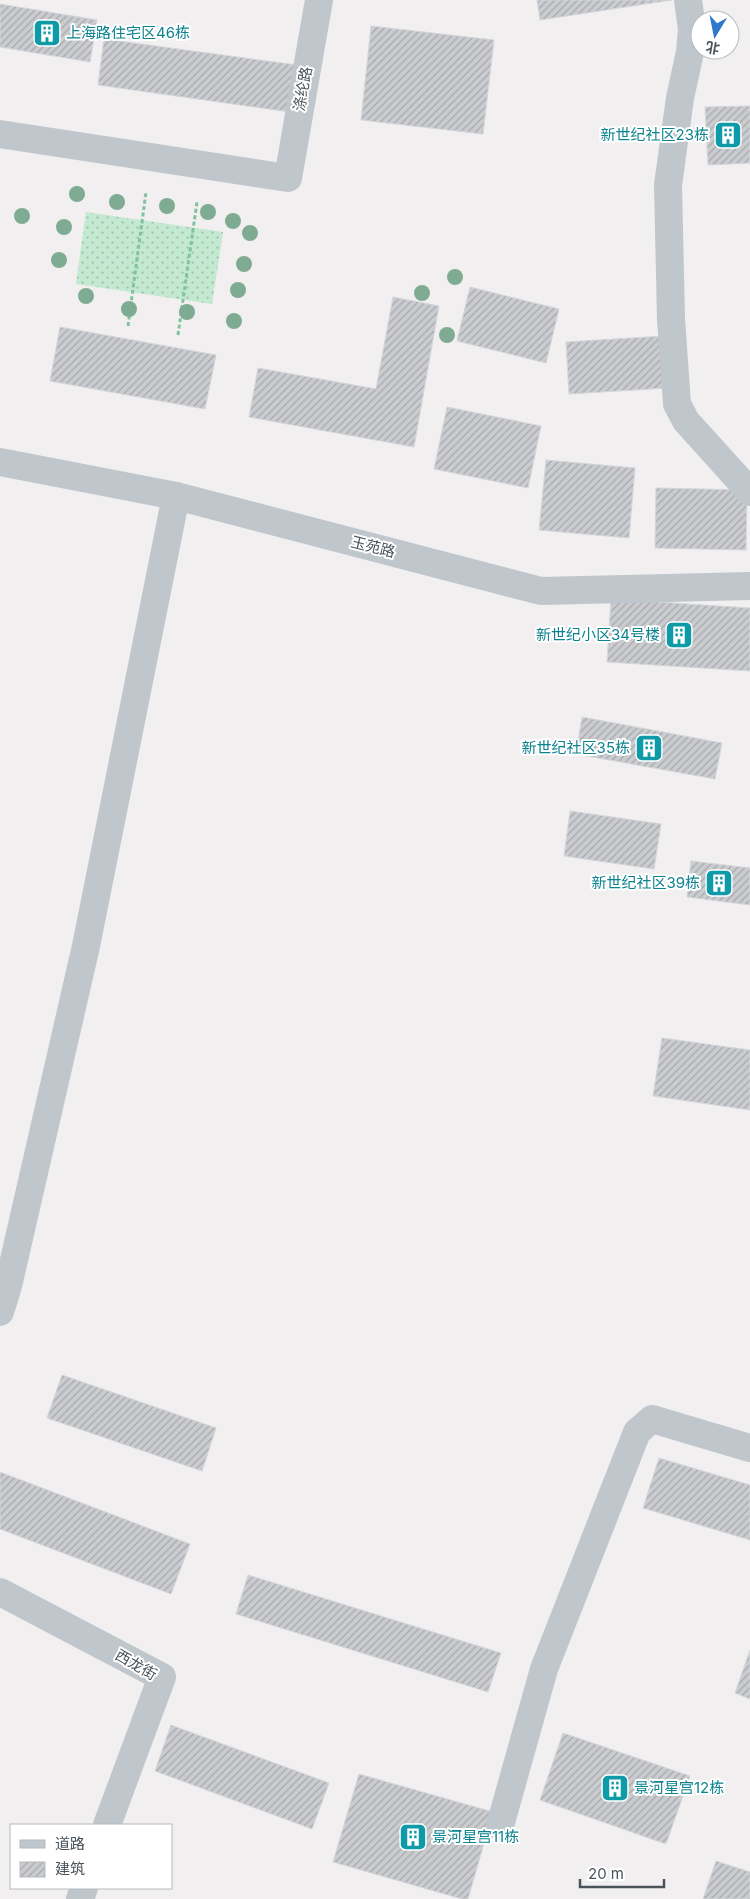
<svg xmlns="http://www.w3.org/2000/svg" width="750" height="1899" viewBox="0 0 750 1899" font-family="Inter,'Noto Sans SC',sans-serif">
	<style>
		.grass { fill: url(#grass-dots) }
		.building { fill: url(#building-hatch); stroke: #d4d6da }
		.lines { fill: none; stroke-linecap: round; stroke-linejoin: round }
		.path { stroke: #80c39f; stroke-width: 3; stroke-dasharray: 4 2.5; stroke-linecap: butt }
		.minor { stroke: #bfc7cc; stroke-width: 28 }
		.tree { fill: #80ab93 }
		.labels { text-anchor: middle; stroke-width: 4; stroke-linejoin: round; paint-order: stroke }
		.culture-label { font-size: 15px; fill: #0d838f; stroke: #fff; text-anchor: end }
		.street-label { font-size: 15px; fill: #4a535a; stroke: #fff }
	</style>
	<defs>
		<pattern id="grass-dots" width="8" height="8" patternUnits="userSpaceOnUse" patternTransform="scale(1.25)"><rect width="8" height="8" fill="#c3e9d1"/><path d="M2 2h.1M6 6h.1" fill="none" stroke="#a0bfad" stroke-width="1.8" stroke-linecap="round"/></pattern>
		<pattern id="building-hatch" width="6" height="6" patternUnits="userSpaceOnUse" patternTransform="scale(1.25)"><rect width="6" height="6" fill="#caccd0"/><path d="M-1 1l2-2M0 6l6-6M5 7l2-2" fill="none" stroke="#a6a8ac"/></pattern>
	</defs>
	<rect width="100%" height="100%" fill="#f1efef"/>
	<polygon class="grass" points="86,212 223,232 212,304 76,284"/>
	<g class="building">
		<polygon points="537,0 672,0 540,20"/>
		<polygon points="0,4 97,20 90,62 0,47"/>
		<polygon points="371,26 494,40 483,134 361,120"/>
		<polygon points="104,39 297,65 290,112 98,85"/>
		<polygon points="750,106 750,163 708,165 705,107"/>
		<polygon points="470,287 559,309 546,363 457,341"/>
		<polygon points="393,297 439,306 414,447 249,417 258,368 376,389"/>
		<polygon points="60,327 216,355 205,409 50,381"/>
		<polygon points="664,336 668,388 569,394 566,342"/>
		<polygon points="447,407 541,426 528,488 434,469"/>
		<polygon points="546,460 635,468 629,538 539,530"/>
		<polygon points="656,488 747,490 746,550 655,548"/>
		<polygon points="611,599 750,608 750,671 607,662"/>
		<polygon points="582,717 722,743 715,779 576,754"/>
		<polygon points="570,811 661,824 654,869 564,856"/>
		<polygon points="691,861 750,868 750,905 687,897"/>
		<polygon points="662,1038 750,1050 750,1110 653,1096"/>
		<polygon points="62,1375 216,1428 202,1471 47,1418"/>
		<polygon points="659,1458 750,1485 750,1540 643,1508"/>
		<polygon points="0,1472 190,1544 171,1594 0,1529"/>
		<polygon points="248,1575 501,1653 488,1692 236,1614"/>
		<polygon points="750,1650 750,1699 735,1693"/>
		<polygon points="171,1725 329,1783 312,1829 155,1771"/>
		<polygon points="563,1733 690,1776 666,1844 540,1800"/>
		<polygon points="359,1774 493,1812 468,1899 462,1899 333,1862"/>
		<polygon points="716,1861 750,1872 750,1899 703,1899"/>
	</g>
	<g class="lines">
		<g class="path">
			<polyline points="128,326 146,192"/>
			<polyline points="178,335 197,202"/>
		</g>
		<g class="minor">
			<polyline points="688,0 692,29 690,52 680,98 668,185 671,319 677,404 686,421 750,492"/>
			<polyline points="0,134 288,178 319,0"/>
			<polyline points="0,462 176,496 541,591 750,586"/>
			<polyline points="0,1312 8,1286 86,946 176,496"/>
			<polyline points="0,1592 162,1677 107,1825"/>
			<polyline points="500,1826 544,1669 637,1432 652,1419 750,1448"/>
			<polyline points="80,1899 84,1888"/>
		</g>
	</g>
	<g class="tree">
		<circle cx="77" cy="194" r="8"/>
		<circle cx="117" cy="202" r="8"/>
		<circle cx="167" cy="206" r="8"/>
		<circle cx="208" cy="212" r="8"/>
		<circle cx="22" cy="216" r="8"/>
		<circle cx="233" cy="221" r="8"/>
		<circle cx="64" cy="227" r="8"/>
		<circle cx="250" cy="233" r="8"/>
		<circle cx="59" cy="260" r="8"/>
		<circle cx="244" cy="264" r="8"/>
		<circle cx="455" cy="277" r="8"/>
		<circle cx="238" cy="290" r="8"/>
		<circle cx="422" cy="293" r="8"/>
		<circle cx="86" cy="296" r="8"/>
		<circle cx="129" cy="309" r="8"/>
		<circle cx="187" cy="312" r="8"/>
		<circle cx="234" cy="321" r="8"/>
		<circle cx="447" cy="335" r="8"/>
	</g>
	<defs>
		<g id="building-square" transform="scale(1.4375)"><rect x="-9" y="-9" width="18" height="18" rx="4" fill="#0f9aa8" stroke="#fff"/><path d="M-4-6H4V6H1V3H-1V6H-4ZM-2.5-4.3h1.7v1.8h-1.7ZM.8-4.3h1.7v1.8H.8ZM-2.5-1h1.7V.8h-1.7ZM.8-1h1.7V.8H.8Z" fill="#fff"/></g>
	</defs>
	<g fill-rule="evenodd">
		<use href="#building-square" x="47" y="33"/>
		<use href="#building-square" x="728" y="135"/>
		<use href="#building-square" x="679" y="635"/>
		<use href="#building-square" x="649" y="748"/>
		<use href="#building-square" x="719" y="883"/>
		<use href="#building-square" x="615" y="1788"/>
		<use href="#building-square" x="413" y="1837"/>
	</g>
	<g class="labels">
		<g class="culture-label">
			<text x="66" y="38" text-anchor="start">上海路住宅区46栋</text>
			<text x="709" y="140">新世纪社区23栋</text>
			<text x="660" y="640">新世纪小区34号楼</text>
			<text x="630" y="753">新世纪社区35栋</text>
			<text x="700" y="888">新世纪社区39栋</text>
			<text x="634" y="1793" text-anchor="start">景河星宫12栋</text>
			<text x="432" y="1842" text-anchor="start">景河星宫11栋</text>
		</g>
		<g class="street-label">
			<text transform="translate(303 89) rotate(-80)" y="5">涤纶路</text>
			<text transform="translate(373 547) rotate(14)" y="5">玉苑路</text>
			<text transform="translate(136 1665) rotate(30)" y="5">西龙街</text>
		</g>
	</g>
	<rect x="10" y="1824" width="162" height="65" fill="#ffffff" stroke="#b7babd"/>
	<rect x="20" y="1840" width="25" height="8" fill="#bfc7cc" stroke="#b7babd"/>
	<text x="55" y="1849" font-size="15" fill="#4a535a">道路</text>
	<rect x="20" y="1862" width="25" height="15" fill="url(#building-hatch)" stroke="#b7babd"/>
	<text x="55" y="1874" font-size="15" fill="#4a535a">建筑</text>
	<g transform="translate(715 35) rotate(190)"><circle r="24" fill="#ffffff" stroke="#b7babd"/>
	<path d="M0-4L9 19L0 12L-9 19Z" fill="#3079ca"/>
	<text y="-8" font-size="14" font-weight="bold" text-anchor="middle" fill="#4a535a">北</text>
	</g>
	<path d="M580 1879v8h84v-8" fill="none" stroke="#4a535a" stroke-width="2.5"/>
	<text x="588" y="1879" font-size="15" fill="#4a535a" stroke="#ffffff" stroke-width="4" paint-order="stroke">20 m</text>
</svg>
